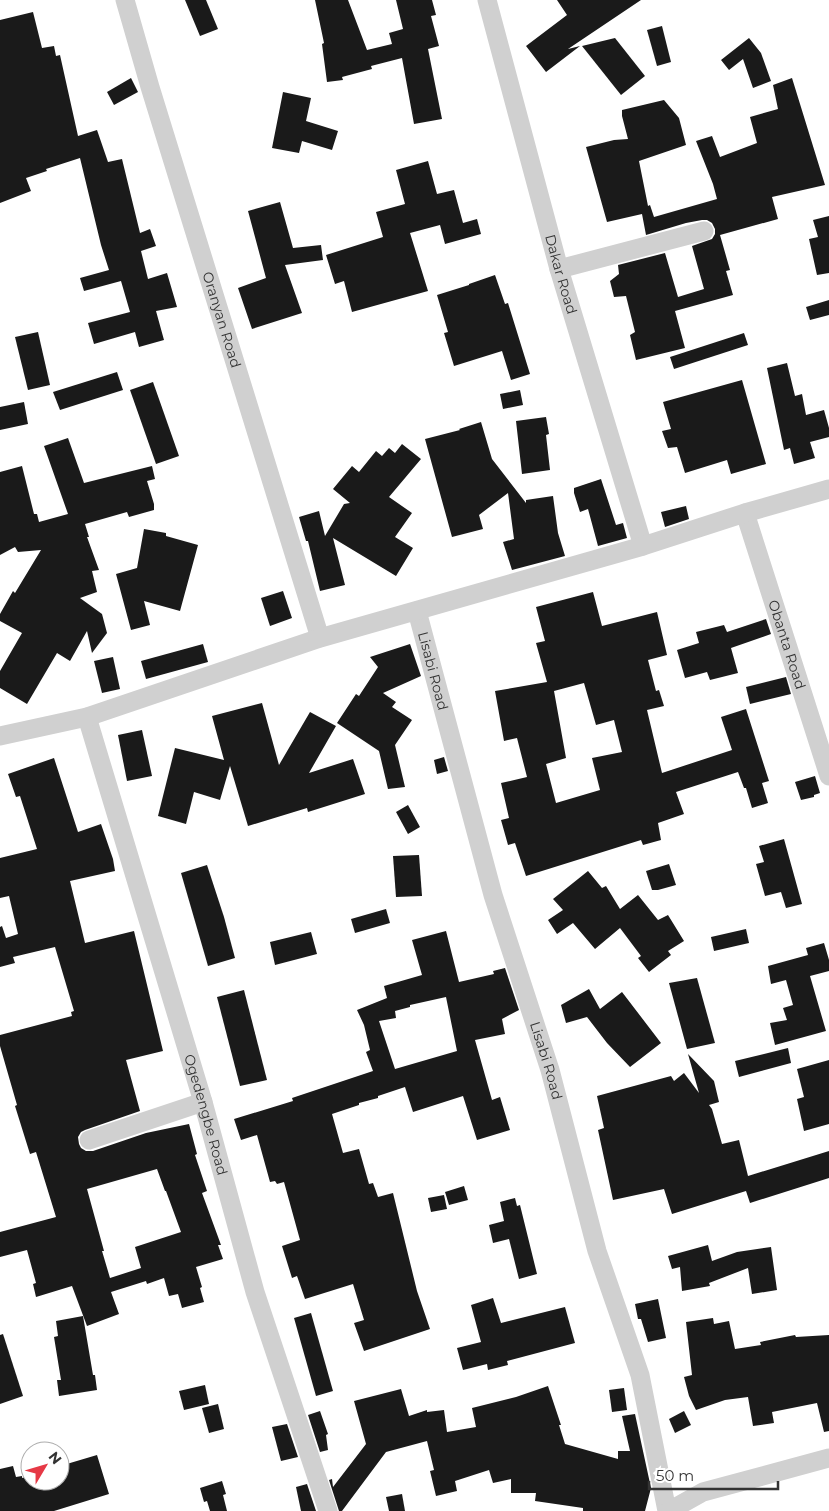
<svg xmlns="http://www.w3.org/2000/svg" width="829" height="1511" viewBox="0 0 829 1511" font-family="Montserrat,sans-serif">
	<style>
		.building { fill: #1a1a1a; fill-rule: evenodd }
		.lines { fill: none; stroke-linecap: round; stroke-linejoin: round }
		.minor { stroke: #d0d0d0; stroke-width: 19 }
		.labels { text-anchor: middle; stroke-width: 5; stroke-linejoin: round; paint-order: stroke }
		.street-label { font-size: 14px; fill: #333; stroke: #fff }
	</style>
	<rect width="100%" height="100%" fill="#fff"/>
	<g class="building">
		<polygon points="185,0 206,0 218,29 200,36"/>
		<polygon points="315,0 348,0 367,50 392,44 389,33 403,29 396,0 432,0 436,15 431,16 439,46 428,49 442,119 414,124 402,58 371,66 372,69 342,77 343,80 327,82 322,44 324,43"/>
		<polygon points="557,0 641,0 568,49 580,46 546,72 526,46 567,15"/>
		<polygon points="33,12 42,48 54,46 56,56 60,55 78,136 97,130 108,162 122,159 140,233 150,229 156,246 141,251 148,279 167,273 177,307 156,311 164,340 139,347 135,332 94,344 88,323 130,312 121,281 84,291 80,278 109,270 101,245 80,158 46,169 47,171 26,178 31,191 0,203 0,20"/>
		<polygon points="662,26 671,62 657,66 647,30"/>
		<polygon points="615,38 645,76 621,95 582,46"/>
		<polygon points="749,38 761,53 771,81 753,88 743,59 729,70 721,60"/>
		<polygon points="131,78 138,92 114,105 107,92"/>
		<polygon points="792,78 825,185 772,197 778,219 720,235 730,270 726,271 733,295 675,311 685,348 636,360 630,335 635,332 626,296 614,297 610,281 619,274 618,265 665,253 678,297 704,289 692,246 712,239 715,234 715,229 712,223 707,220 702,220 686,223 646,235 642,214 607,222 586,147 614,140 628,139 622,116 622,110 664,100 679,118 686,145 639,161 648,206 650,205 654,217 717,199 713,184 696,141 712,136 720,157 757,143 750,117 778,109 773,85"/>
		<polygon points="283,92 311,98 306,121 338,131 332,150 302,141 299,153 272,148"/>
		<polygon points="428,161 437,194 454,190 463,223 477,219 481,234 445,244 440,225 410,233 428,291 352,312 344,281 335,284 326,255 383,237 376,212 405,204 396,170"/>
		<polygon points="280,202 293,248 321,245 323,260 285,265 302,313 252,329 238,288 266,278 248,211"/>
		<polygon points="829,216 829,273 817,275 809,239 818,237 813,220"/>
		<polygon points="495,275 505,304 508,303 530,374 511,380 502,351 454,366 444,333 448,332 437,295 469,285 469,284"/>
		<polygon points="829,300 829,315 810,320 806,307"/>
		<polygon points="38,332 50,385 28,390 15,337"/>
		<polygon points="744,333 748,345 674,369 670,357"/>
		<polygon points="787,363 795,396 802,394 806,415 824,410 829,428 829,437 810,442 815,458 794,464 790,448 784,450 767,368"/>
		<polygon points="117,372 123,390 60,410 53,392"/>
		<polygon points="742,380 766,464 731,474 727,460 685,473 677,447 668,448 662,431 671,429 663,402"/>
		<polygon points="153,382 179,456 156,464 130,390"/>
		<polygon points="520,390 523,405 503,409 500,394"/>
		<polygon points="24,402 28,424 0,430 0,407"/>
		<polygon points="546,417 549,434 546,435 550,470 522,474 516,421"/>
		<polygon points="481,422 492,459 526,503 526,500 553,496 558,533 565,556 512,570 503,542 514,539 508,493 479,515 483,529 452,537 425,439 460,430 459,429"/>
		<polygon points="68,438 84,483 152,466 155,479 147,481 154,504 154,510 129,517 127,512 85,524 89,537 87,537 99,570 92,571 97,592 80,598 102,614 107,633 92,653 87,631 70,661 57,653 27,704 0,688 0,671 22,633 0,621 0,614 13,591 15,593 41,550 18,552 15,547 0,555 0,472 22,466 34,514 37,514 39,522 68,514 44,446"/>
		<polygon points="402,444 421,459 389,497 412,513 395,537 413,548 396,576 333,538 345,585 320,591 308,541 306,541 299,517 319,511 325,536 344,504 350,503 333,489 352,466 359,472 376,451 382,456 389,448 395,453"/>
		<polygon points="601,479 616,525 623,523 627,538 598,546 588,509 580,512 574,493 574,488"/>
		<polygon points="686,506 689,519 665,527 661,512"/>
		<polygon points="144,529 166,533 166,536 198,545 180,611 144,601 150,625 131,630 116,574 137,568"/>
		<polygon points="283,591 292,618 270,626 261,598"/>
		<path d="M593,592L602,626L657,612L667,655L648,660L656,691L659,690L664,706L647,710L662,773L732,750L721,717L746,709L769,781L762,783L768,803L752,808L746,788H744L738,772L676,792L684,814L658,823L661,840L643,845L641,840L526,876L515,843L508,845L501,820L509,818L501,783L527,777L517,738L504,741L495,691L547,682L536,643L545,641L536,607ZM584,683L596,725L614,720L622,752L592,758L600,790L556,803L546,764L566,758L554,691Z"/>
		<polygon points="766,619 771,634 731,648 738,673 710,680 707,672 685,678 677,650 699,643 696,632 724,625 727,632"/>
		<polygon points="203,644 208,662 146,679 141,661"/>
		<polygon points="410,644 421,676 383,693 396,702 392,707 412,720 395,745 405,787 388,789 379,751 337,723 356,694 359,696 378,667 370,657"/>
		<polygon points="113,657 120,689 102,693 94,661"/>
		<polygon points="786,677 791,694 750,704 746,687"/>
		<polygon points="262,703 279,765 310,712 336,726 309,773 353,759 365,794 308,812 307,808 248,826 230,766 220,800 194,792 186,824 158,816 175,748 224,760 212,716"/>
		<polygon points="142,730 152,776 127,781 118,735"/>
		<polygon points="444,757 448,771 437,774 434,760"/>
		<path d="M54,758L78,832L101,824L113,859L115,871L70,881L85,943L134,931L163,1051L126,1060L140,1111L85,1130L81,1132L78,1137L79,1144L81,1148L86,1151H93L146,1133L189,1124L197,1154L195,1155L207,1191L202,1193L221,1245H218L223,1259L196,1267L202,1287L200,1288L204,1302L182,1308L178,1294L169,1296L164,1278L147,1284L146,1281L111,1292L119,1314L87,1326L72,1286L36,1297L33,1284L36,1283L27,1250L0,1257V1232L56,1217L36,1152L30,1154L15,1106L17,1105L0,1046V1035L72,1016L71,1012L74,1011L55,947L13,957L15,963L0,967V927L2,926L6,938L18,934L9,896L0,898V858L37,849L20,796L16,797L8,774ZM157,1169L165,1191H166L181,1232L135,1247L141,1268L110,1278L102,1251H104L87,1189Z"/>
		<polygon points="815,776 820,793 814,795 814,797 801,800 795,782"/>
		<polygon points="408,805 420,827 408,834 396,812"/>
		<polygon points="784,839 802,904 786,908 781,892 765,896 756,864 764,862 759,846"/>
		<polygon points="419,855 422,896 396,897 393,856"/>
		<polygon points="669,864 676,885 658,890 652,890 646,871"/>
		<polygon points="207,865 224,917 235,958 208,966 181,873"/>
		<polygon points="588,871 602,888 606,886 620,909 638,895 658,920 668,915 684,941 668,951 671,955 649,972 638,958 641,956 620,928 595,949 573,923 557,934 548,920 563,910 553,899"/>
		<polygon points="386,909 390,923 355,933 351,919"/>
		<polygon points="746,929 749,943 714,951 711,937"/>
		<path d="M446,931L459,982L494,974L493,971L505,968L519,1010L502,1019L505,1034L475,1040L492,1100L500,1097L510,1130L477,1140L463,1096L413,1112L405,1087L378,1096V1098L359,1103V1105L332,1114L343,1153L359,1149L369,1184L373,1183L378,1197L393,1193L417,1291L430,1329L364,1351L354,1323L364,1320L353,1284L305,1299L297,1276L292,1278L282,1246L300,1240L284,1182L277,1184L275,1181L270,1182L257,1135L241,1140L234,1119L293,1101L292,1098L373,1071L366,1052L370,1050L364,1025L357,1010L387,998L384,986L422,975L412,940ZM446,997L457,1051L395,1069L379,1021L396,1018L395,1011L410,1007V1005Z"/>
		<polygon points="311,932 317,954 275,965 270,942"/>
		<polygon points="824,943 829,960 829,971 810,976 826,1031 775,1045 770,1023 787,1020 783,1008 793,1005 786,980 771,984 768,966 808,955 806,948"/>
		<polygon points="697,978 715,1043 687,1049 669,983"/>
		<polygon points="589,989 600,1009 622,992 661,1043 630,1067 607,1043 587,1017 566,1023 561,1005"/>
		<polygon points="244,990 267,1080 240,1086 217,997"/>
		<polygon points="788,1048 791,1063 739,1077 735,1061"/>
		<polygon points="688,1054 714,1081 719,1102 709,1105 712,1109 722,1144 739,1140 748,1176 829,1151 829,1178 750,1203 746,1191 672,1214 664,1189 613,1200 598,1130 604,1128 597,1096 671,1076 674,1081 684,1073 699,1093"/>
		<polygon points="829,1060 829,1124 804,1131 797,1099 804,1097 797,1069"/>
		<polygon points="464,1186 468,1200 449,1205 445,1192"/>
		<polygon points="444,1195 447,1209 431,1212 428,1198"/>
		<polygon points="515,1198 517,1206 520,1205 537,1274 519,1279 509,1239 493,1243 489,1225 504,1221 500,1202"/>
		<polygon points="708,1245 712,1261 737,1252 771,1247 777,1290 752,1294 748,1268 709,1283 710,1286 682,1291 680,1267 672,1269 668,1256"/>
		<polygon points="493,1298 501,1323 565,1307 575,1343 507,1361 508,1365 488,1370 487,1364 463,1370 457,1348 481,1342 471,1305"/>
		<polygon points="658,1299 666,1338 648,1342 641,1319 638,1319 635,1304"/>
		<polygon points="311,1313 333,1391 316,1396 294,1318"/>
		<polygon points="83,1316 93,1375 95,1375 97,1390 59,1396 57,1380 61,1380 54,1337 58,1336 56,1321"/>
		<polygon points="713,1318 714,1324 729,1321 735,1349 761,1345 760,1342 795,1335 796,1337 829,1335 829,1431 824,1432 817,1403 772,1412 774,1423 753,1426 748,1397 725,1400 696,1410 689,1396 684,1377 692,1375 686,1322"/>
		<polygon points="3,1334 23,1396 0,1404 0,1335"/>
		<polygon points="205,1385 209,1404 184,1410 179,1391"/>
		<polygon points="548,1386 561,1425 559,1425 565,1444 618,1459 618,1451 630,1451 622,1416 635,1414 651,1488 645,1511 583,1511 583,1508 535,1501 536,1493 511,1493 511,1479 493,1483 489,1470 455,1481 457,1491 436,1496 430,1471 434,1470 427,1441 386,1452 342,1511 339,1511 329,1480 332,1479 333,1487 366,1444 354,1401 401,1389 409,1416 427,1410 427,1412 444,1410 447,1432 476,1427 472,1408 516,1397"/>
		<polygon points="624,1388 627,1410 612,1412 609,1390"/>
		<polygon points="218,1404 224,1429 209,1433 202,1408"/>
		<polygon points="320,1411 328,1434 326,1435 328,1450 320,1452 308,1415"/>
		<polygon points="684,1411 691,1425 675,1433 669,1419"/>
		<polygon points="287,1424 298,1457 281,1461 272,1427"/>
		<polygon points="97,1455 109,1494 54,1511 0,1511 0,1469 13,1466 16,1477 22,1476 22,1478 30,1475 30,1481 60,1481 60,1466"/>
		<polygon points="222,1481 226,1494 223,1495 227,1511 210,1511 207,1501 204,1502 200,1488"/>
		<polygon points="307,1484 316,1511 301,1511 296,1487"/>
		<polygon points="402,1494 405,1511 389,1511 386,1497"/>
	</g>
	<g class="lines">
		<g class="minor">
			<path id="s1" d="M125,0L150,87L320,638"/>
			<path id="s2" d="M487,0L559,269L643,546"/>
			<polyline points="559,269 704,231"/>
			<path id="s3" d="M745,513L829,776"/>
			<path id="s4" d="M417,611L493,895L550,1070L597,1251L640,1375L667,1511"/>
			<path id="s5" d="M87,717L203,1102L255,1292L328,1511"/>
			<polyline points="0,736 87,717 320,638 643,546 745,513 829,489"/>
			<polyline points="89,1140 203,1102"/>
			<polyline points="669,1511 703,1492 829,1458"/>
		</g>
	</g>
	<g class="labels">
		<g class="street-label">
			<text dy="5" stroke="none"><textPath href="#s2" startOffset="284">Dakar Road</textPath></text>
			<text dy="5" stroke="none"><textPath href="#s1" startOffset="334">Oranyan Road</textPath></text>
			<text dy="5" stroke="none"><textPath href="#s3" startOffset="138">Obanta Road</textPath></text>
			<text dy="5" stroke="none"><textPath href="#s4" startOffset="62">Lisabi Road</textPath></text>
			<text dy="5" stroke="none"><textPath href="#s4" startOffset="468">Lisabi Road</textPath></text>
			<text dy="5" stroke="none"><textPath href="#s5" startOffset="415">Ogedengbe Road</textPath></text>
		</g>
	</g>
	<g transform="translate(45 1466) rotate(52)"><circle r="24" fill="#ffffff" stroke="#adadad"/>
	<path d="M0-4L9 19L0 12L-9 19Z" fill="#e63946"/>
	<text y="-8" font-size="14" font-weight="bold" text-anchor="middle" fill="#333333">N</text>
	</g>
	<path d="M649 1481v8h129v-8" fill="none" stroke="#333333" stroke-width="2.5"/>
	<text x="656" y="1481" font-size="15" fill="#333333" stroke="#ffffff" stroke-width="4" paint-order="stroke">50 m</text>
</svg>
